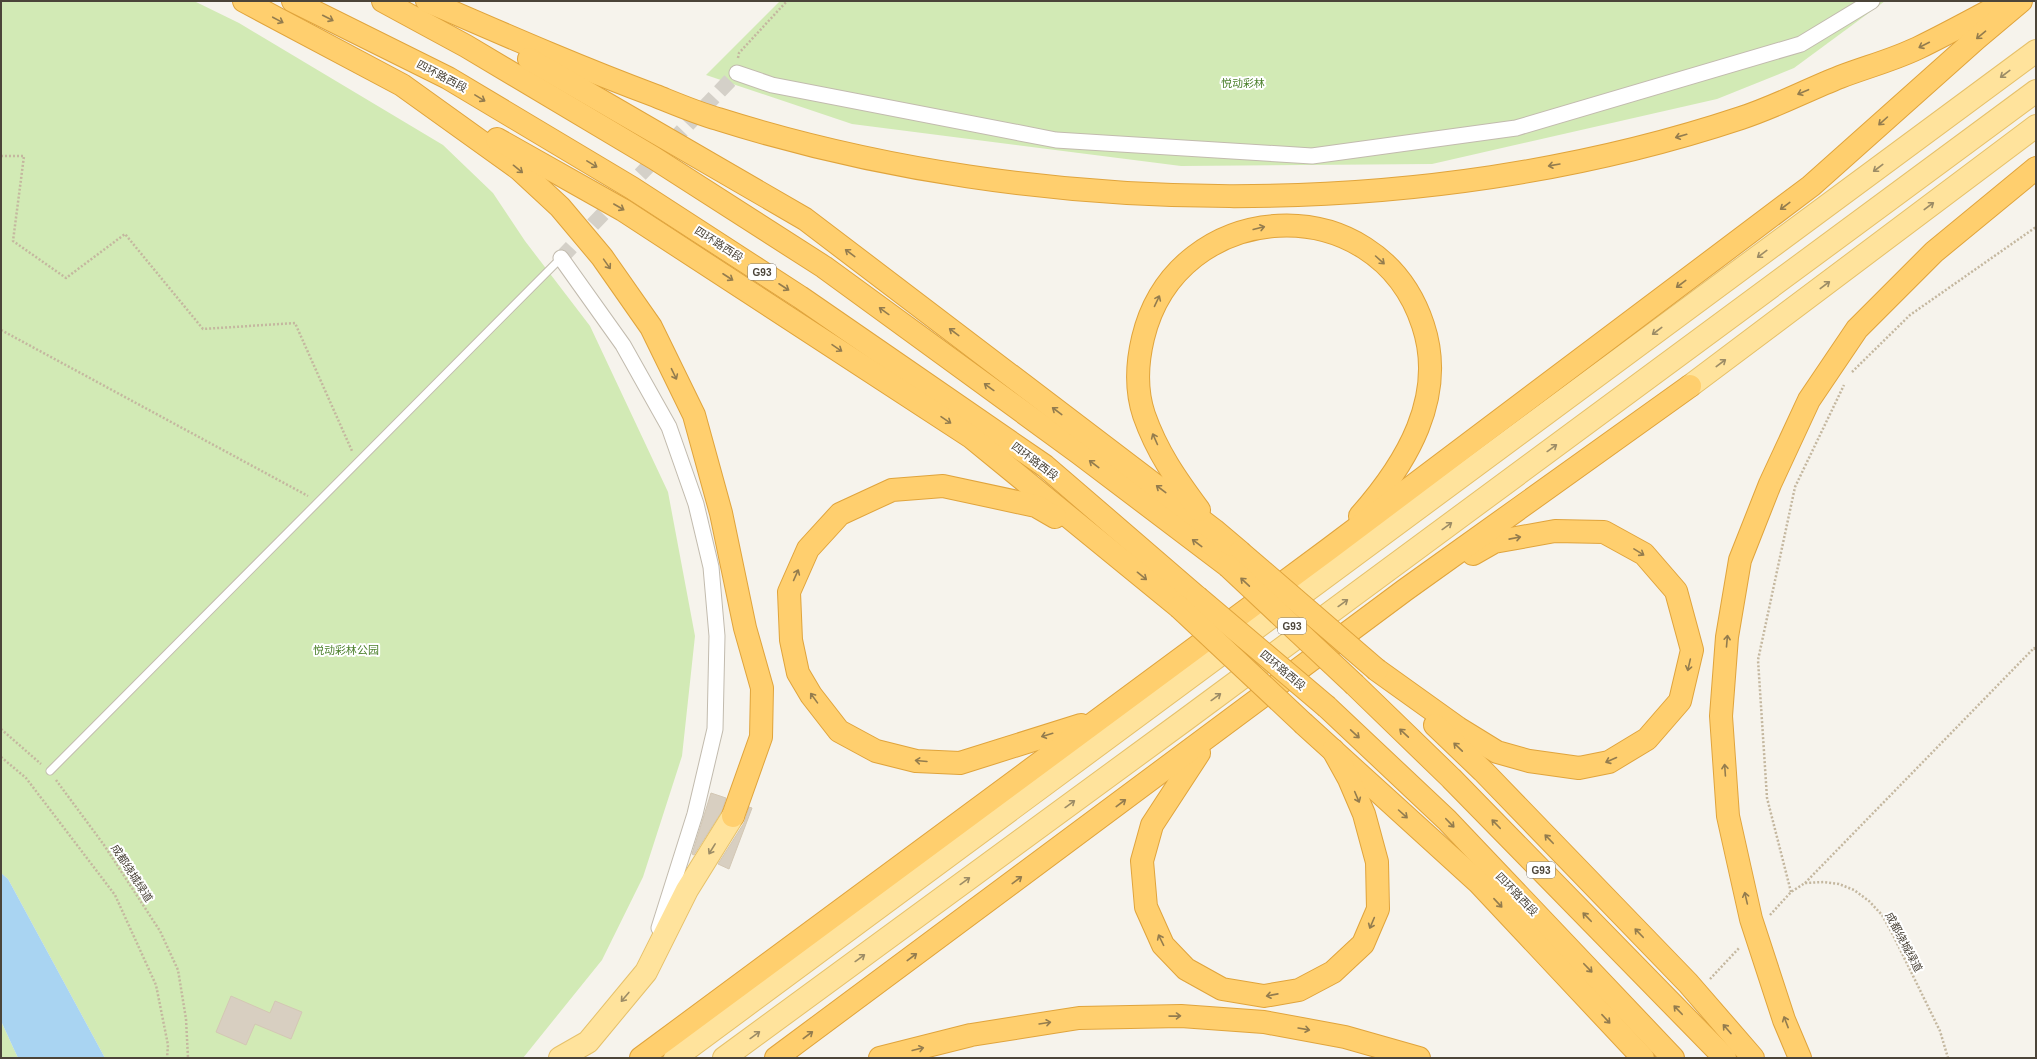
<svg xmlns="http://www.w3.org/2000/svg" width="2037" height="1059" viewBox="0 0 2037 1059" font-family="Helvetica,'Noto Sans SC',sans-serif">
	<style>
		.green { fill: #d2eab5 }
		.water { fill: #a9d4f2 }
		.building { fill: #d8cfc1; stroke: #d3c7b4 }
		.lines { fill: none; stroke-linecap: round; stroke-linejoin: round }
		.minor-tunnel { stroke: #d4d0c8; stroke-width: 15; stroke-dasharray: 15 8; stroke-linecap: butt }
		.service-casing { stroke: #c2bbae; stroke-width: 9 }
		.minor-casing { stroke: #c2bbae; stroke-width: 17 }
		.primary-casing { stroke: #e6c16a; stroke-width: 24 }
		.motorway-casing { stroke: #e0a43c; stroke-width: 24 }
		.path { stroke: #c4b79f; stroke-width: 2.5; stroke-dasharray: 2 2; stroke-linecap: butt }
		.service { stroke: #fff; stroke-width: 7 }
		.minor { stroke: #fff; stroke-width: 15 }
		.primary { stroke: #ffe39c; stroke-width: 22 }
		.motorway { stroke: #ffcf6e; stroke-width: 22 }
		.motorway-bridge-casing { stroke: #e0a43c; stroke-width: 24; stroke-linecap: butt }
		.motorway-bridge { stroke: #ffcf6e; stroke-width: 22 }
		.oneway { stroke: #937c4e }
		.oneway2 { stroke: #9c8c66 }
		.labels { text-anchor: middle; stroke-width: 4; stroke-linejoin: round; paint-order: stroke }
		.shield { fill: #fff; stroke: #817c74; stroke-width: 1 }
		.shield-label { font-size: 10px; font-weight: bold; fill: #4b4439 }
		.street-label { font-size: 11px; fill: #4b4439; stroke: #fff }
		.park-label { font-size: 11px; fill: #4a7f2a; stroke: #fff }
	</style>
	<rect width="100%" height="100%" fill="#f6f3ec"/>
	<g class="green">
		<polygon points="1,1 194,1 239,23 443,145 493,193 525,241 590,326 668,492 695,636 682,756 643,877 602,960 523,1058 105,1058 8,879 1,873"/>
		<polygon points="780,1 1885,1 1794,68 1717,99 1432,164 1181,166 852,124 706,75"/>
		<polygon points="1,1021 18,1058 1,1058"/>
	</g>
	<polygon class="water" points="1,873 8,879 105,1058 18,1058 1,1021"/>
	<g class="building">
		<polygon points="711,793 726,798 722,811 694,855 692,854"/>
		<polygon points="749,807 752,808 729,869 718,864 744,823"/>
		<polygon points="231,996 270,1013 275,1001 302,1012 291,1039 255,1024 246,1045 216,1032"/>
	</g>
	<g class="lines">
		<polyline class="minor-tunnel" points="561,258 737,73"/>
		<g class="service-casing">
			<polyline id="service" points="50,771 561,258"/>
		</g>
		<g class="minor-casing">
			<g id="minor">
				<polyline points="737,73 772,85 1056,140 1312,156 1516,128 1801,44 1872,1"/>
				<polyline points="561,258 623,345 669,427 696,504 711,567 717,636 715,729 695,814 659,928"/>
			</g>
		</g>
		<g class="primary-casing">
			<g id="primary">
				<polyline points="1690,386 2036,126"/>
				<polyline points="560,1058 588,1042 646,972 687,890 733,816"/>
				<polyline points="675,1058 2036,51"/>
				<polyline points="724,1058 1185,720 2036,91"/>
			</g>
		</g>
		<g class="motorway-casing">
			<g id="motorway">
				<polyline points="244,1 402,85 519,169 560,207 602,257 651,327 694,415 721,513 745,628 762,688 761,737 733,816"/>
				<polyline points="293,1 448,78 632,188 800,297 1045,466 1197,597"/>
				<polyline points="383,1 466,46 654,158 824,267 1079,453 1228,566"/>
				<path d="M427,1C503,34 578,67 656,96C676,104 697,113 718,119C1038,220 1422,224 1741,118C1775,107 1807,90 1840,77C1866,67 1893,60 1918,48C1947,34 1976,18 2006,2"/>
				<polyline points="529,59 805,219 1214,530 1240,552"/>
				<polyline points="497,139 623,210 971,437 1179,607"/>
				<path d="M1199,510C1176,479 1157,452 1144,415C1136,391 1137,363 1143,338C1177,196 1377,185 1423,325C1447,397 1406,464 1360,516"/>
				<polyline points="1055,517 1036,506 943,486 892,490 840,514 808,549 789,592 791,640 798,673 811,695 839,731 876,751 916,761 960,763 1081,725"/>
				<polyline points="1377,670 1458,728 1497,752 1529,761 1579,768 1609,762 1647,739 1680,701 1692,650 1676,591 1644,554 1604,532 1555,531 1494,542 1473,554"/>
				<polyline points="1355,685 1451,778 1725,1058"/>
				<polyline points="1327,707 1447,820 1673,1058"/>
				<polyline points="1304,724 1478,882 1643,1058"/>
				<polyline points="1435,725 1483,771 1688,983 1753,1058"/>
				<polyline points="1199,753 1152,825 1142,861 1146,907 1163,945 1186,969 1222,989 1264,996 1299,990 1333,972 1363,944 1378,909 1377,862 1364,814 1349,779 1333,750"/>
				<polyline points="641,1058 1329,549 1811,186 1977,38 2021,1"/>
				<polyline points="776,1058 1405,590 1690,386"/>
				<polyline points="880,1058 971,1035 1079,1018 1181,1016 1264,1022 1345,1037 1419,1058"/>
				<polyline points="1800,1058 1784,1020 1751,919 1728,816 1721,716 1727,637 1740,560 1770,484 1809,400 1857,329 1934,252 2036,168"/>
			</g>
		</g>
		<g class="path">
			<polyline points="738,58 739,53 787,1"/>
			<polyline points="1,156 24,156 13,241 66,278 125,234 203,329 295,323 352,451"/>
			<polyline points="1,330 308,496"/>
			<polyline points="1852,372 1910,315 2036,227"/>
			<polyline points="1,729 41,764"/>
			<polyline points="1,757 26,778 115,895 156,985 168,1045 167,1058"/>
			<polyline points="56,780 104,845 160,931 178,970 186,1019 188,1058"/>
			<polyline points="1805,883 2034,648 2036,650"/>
			<polyline points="1791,892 1767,798 1758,660 1795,487 1844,385"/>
			<polyline points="1770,915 1791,892 1805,883 1824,882 1839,884 1854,890 1869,901 1882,915 1893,935 1940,1031 1948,1058"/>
			<polyline points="1710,979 1740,947"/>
		</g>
		<use href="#service" class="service"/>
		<use href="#minor" class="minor"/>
		<use href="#primary" class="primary"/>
		<use href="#motorway" class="motorway"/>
		<g class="motorway-bridge-casing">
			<g id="motorway-bridge">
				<polyline points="1240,552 1377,670"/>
				<polyline points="1228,566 1355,685"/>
				<polyline points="1197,597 1327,707"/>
				<polyline points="1179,607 1304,724"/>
			</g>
		</g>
		<use href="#motorway-bridge" class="motorway-bridge"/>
	</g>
	<defs><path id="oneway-shaft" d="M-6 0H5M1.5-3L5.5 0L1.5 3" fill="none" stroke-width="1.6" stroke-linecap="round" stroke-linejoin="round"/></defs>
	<g class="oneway">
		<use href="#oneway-shaft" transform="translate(328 18) rotate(27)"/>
		<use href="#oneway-shaft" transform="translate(278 20) rotate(28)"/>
		<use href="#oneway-shaft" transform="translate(1981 35) rotate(140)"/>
		<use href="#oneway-shaft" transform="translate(1924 45) rotate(153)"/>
		<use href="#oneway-shaft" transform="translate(1803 92) rotate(157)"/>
		<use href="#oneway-shaft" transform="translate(480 98) rotate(31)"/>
		<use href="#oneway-shaft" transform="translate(1883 121) rotate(138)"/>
		<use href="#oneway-shaft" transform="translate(1681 136) rotate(164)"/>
		<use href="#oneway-shaft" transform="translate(592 164) rotate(31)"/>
		<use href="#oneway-shaft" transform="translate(1554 165) rotate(170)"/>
		<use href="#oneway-shaft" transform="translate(518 169) rotate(39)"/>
		<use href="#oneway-shaft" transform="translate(1785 206) rotate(143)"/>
		<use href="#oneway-shaft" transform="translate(619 207) rotate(30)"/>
		<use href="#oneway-shaft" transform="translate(1259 228) rotate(-14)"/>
		<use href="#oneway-shaft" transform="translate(850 253) rotate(-143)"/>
		<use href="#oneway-shaft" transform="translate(1380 260) rotate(42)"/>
		<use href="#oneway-shaft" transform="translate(607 264) rotate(55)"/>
		<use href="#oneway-shaft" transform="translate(728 277) rotate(33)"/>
		<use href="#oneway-shaft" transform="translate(1681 284) rotate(143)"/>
		<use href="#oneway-shaft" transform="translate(784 287) rotate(33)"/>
		<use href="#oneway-shaft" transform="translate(1157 301) rotate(-65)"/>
		<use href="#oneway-shaft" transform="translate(884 311) rotate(-144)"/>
		<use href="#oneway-shaft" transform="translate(954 332) rotate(-143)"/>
		<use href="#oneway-shaft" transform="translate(837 348) rotate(34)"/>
		<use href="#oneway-shaft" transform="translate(674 374) rotate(64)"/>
		<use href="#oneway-shaft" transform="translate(989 387) rotate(-144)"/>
		<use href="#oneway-shaft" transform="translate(1057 411) rotate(-143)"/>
		<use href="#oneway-shaft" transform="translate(946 420) rotate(34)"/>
		<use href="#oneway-shaft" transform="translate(1155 439) rotate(-114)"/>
		<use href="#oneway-shaft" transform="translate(1094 464) rotate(-143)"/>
		<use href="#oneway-shaft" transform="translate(1161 489) rotate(-143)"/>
		<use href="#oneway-shaft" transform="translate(1515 538) rotate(-11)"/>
		<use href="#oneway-shaft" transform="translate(1197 543) rotate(-143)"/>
		<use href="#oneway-shaft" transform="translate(1639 552) rotate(32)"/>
		<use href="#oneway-shaft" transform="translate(796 575) rotate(-66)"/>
		<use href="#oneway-shaft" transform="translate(1142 576) rotate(39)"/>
		<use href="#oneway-shaft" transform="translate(1245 582) rotate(-137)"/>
		<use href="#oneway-shaft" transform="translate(1727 641) rotate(-85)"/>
		<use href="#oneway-shaft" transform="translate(1689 665) rotate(103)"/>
		<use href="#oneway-shaft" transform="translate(814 698) rotate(-126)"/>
		<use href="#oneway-shaft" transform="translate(1404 733) rotate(-137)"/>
		<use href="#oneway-shaft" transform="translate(1355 734) rotate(43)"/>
		<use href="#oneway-shaft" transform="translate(1047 735) rotate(163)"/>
		<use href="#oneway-shaft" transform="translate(1458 747) rotate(-136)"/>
		<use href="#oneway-shaft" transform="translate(1611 760) rotate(156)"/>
		<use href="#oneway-shaft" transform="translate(921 761) rotate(-175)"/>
		<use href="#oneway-shaft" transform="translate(1725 770) rotate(-94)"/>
		<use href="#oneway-shaft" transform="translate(1357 797) rotate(67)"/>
		<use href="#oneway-shaft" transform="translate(1121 803) rotate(-37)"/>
		<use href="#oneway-shaft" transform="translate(1403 814) rotate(42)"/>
		<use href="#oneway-shaft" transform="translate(1450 823) rotate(46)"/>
		<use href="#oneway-shaft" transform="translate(1496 824) rotate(-134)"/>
		<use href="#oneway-shaft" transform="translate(1549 839) rotate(-134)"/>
		<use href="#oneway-shaft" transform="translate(1017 880) rotate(-37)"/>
		<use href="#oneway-shaft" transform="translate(1746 898) rotate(-103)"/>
		<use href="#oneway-shaft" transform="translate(1498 903) rotate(47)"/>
		<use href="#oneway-shaft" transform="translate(1587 917) rotate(-134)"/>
		<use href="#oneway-shaft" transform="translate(1372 923) rotate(113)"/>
		<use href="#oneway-shaft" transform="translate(1639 933) rotate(-134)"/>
		<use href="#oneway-shaft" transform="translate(1161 940) rotate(-116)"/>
		<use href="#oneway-shaft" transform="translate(912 957) rotate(-37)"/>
		<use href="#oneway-shaft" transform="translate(1588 968) rotate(46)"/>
		<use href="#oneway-shaft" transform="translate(1272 995) rotate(169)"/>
		<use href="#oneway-shaft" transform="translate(1678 1010) rotate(-134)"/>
		<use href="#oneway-shaft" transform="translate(1175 1016) rotate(-1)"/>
		<use href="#oneway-shaft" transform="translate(1606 1019) rotate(47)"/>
		<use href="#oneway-shaft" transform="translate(1786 1022) rotate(-111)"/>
		<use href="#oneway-shaft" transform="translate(1045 1023) rotate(-9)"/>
		<use href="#oneway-shaft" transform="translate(1304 1029) rotate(10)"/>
		<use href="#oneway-shaft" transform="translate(1727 1029) rotate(-131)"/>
		<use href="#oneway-shaft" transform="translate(808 1035) rotate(-37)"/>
		<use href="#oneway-shaft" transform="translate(918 1049) rotate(-14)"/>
	</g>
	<g class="oneway2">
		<use href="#oneway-shaft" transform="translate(2005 74) rotate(143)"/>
		<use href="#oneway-shaft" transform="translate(1878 168) rotate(143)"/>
		<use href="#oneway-shaft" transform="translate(1929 206) rotate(-37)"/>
		<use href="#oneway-shaft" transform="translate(1762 254) rotate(143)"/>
		<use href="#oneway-shaft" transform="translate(1825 285) rotate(-37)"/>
		<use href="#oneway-shaft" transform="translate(1657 331) rotate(143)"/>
		<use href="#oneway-shaft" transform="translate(1721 363) rotate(-37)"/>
		<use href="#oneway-shaft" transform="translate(1552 448) rotate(-36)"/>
		<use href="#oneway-shaft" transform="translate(1447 526) rotate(-36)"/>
		<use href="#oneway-shaft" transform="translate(1343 603) rotate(-36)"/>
		<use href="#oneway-shaft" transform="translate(1216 697) rotate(-36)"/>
		<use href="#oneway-shaft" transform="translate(1070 804) rotate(-36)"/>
		<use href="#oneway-shaft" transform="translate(712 849) rotate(122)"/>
		<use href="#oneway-shaft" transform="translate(965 881) rotate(-36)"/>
		<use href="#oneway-shaft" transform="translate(860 958) rotate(-36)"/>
		<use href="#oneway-shaft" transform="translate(625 997) rotate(130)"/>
		<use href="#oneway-shaft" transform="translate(755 1035) rotate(-36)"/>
	</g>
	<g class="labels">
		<g class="shield">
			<rect x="748" y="264" width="28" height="16" rx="3"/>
			<rect x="1278" y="618" width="28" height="16" rx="3"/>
			<rect x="1527" y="862" width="28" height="16" rx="3"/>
		</g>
		<g class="shield-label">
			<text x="762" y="276">G93</text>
			<text x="1292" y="630">G93</text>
			<text x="1541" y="874">G93</text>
		</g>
		<g class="street-label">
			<text transform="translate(442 76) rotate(28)" y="4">四环路西段</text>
			<text transform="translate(719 244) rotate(33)" y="4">四环路西段</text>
			<text transform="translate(1035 461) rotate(37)" y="4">四环路西段</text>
			<text transform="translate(1283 670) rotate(40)" y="4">四环路西段</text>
			<text transform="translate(132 873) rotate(57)" y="4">成都绕城绿道</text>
			<text transform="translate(1517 894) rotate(46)" y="4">四环路西段</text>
			<text transform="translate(1904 942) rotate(62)" y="4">成都绕城绿道</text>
		</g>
		<g class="park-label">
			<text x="1243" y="87">悦动彩林</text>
			<text x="346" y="654">悦动彩林公园</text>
		</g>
	</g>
	<rect width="2037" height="1059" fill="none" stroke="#4b4439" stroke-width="4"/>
</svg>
